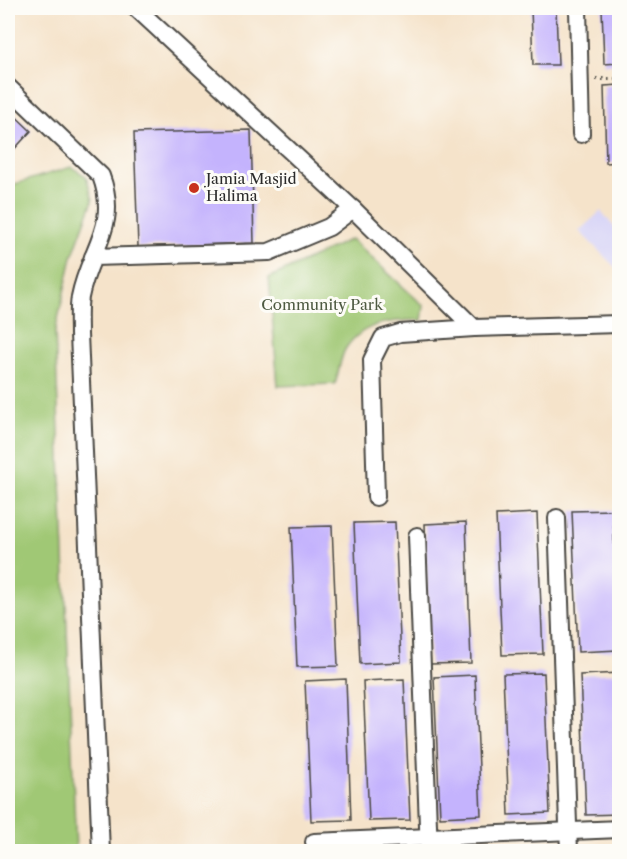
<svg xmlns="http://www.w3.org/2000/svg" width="627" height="859" viewBox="0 0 627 859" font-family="'Libre Caslon Text',serif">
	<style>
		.built { fill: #d9d6f7 }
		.green { fill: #a0c874; stroke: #667a50; stroke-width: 1.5 }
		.building { fill: #c4b3fd }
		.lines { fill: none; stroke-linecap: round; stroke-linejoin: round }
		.street-casing { stroke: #494743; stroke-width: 20 }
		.path { stroke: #494743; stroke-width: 4; stroke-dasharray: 1.5 4.5; stroke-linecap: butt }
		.street { stroke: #fff; stroke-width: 16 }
		.poi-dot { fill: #c8321e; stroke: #fdfcf7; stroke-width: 2 }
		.labels { text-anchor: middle; stroke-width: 6; stroke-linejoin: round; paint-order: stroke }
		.poi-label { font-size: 15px; fill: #2b2b2b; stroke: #fdfcf7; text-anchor: start }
		.park-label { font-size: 15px; fill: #4e5a41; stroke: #fdfcf7 }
	</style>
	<rect width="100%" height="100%" fill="#fdfcf7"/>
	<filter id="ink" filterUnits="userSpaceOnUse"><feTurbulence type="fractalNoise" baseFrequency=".0167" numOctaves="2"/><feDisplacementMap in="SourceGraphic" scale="12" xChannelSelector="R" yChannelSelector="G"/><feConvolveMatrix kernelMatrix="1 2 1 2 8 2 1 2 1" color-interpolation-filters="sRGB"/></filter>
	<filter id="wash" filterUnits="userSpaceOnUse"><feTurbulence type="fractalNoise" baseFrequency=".008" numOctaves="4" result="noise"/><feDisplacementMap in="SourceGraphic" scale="24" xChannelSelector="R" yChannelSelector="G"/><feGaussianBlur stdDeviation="1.35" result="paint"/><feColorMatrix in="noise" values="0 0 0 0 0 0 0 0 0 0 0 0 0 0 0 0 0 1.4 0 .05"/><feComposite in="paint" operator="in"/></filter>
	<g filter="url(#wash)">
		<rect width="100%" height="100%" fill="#f5e3ca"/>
		<polygon class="built" points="601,211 619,233 619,271 579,231"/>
		<g class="green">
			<polygon points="71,167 86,176 93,200 72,257 55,332 76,851 8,851 8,186"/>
			<path d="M351,239L424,306L422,320C394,320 364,321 346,348C340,357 339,373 335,384L278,386L269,278Z"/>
		</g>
		<g id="blocks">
			<g class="building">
				<polygon points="531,8 556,8 558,65 533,65"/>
				<polygon points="602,8 620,8 620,63 604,64"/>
				<polygon points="620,85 620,162 606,163 604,86"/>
				<polygon points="8,109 31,131 8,156"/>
				<polygon points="251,130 254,243 138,247 134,133"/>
				<polygon points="613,510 618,650 578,652 572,511"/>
				<polygon points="537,513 543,654 502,655 496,515"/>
				<polygon points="395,522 401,662 360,664 354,523"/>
				<polygon points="466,522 471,663 430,664 425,524"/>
				<polygon points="332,526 338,666 297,667 291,527"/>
				<polygon points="544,673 550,813 509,815 503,674"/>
				<polygon points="620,673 620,814 586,815 580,675"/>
				<polygon points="475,675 481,815 440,817 434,677"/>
				<polygon points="346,679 351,820 311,821 305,681"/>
				<polygon points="404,679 410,820 369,821 363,681"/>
			</g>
		</g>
	</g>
	<g filter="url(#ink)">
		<use href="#blocks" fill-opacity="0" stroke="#494743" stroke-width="1.5"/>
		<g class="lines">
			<g class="street-casing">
				<g id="street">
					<polyline points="136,8 353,209 474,328"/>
					<polyline points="578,8 581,134"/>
					<path d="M8,87L101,176C120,226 89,250 80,297C78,308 79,322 79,334L101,852"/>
					<polyline points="93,257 269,252 329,227 353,209"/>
					<polyline points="376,497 372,360 383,338 400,333 474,328 620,324"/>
					<polyline points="557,518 569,852"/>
					<polyline points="417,536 429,852"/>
					<polyline points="314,842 620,829"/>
				</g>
			</g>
			<polyline class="path" points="596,79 620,79"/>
			<use href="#street" class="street"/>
		</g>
	</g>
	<circle class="poi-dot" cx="194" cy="188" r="6"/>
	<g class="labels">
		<g class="poi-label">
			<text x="206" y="184">Jamia Masjid<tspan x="206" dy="17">Halima</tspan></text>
		</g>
		<g class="park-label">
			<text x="322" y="310">Community Park</text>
		</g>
	</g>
	<rect width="627" height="859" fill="none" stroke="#fdfcf7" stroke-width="30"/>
</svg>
